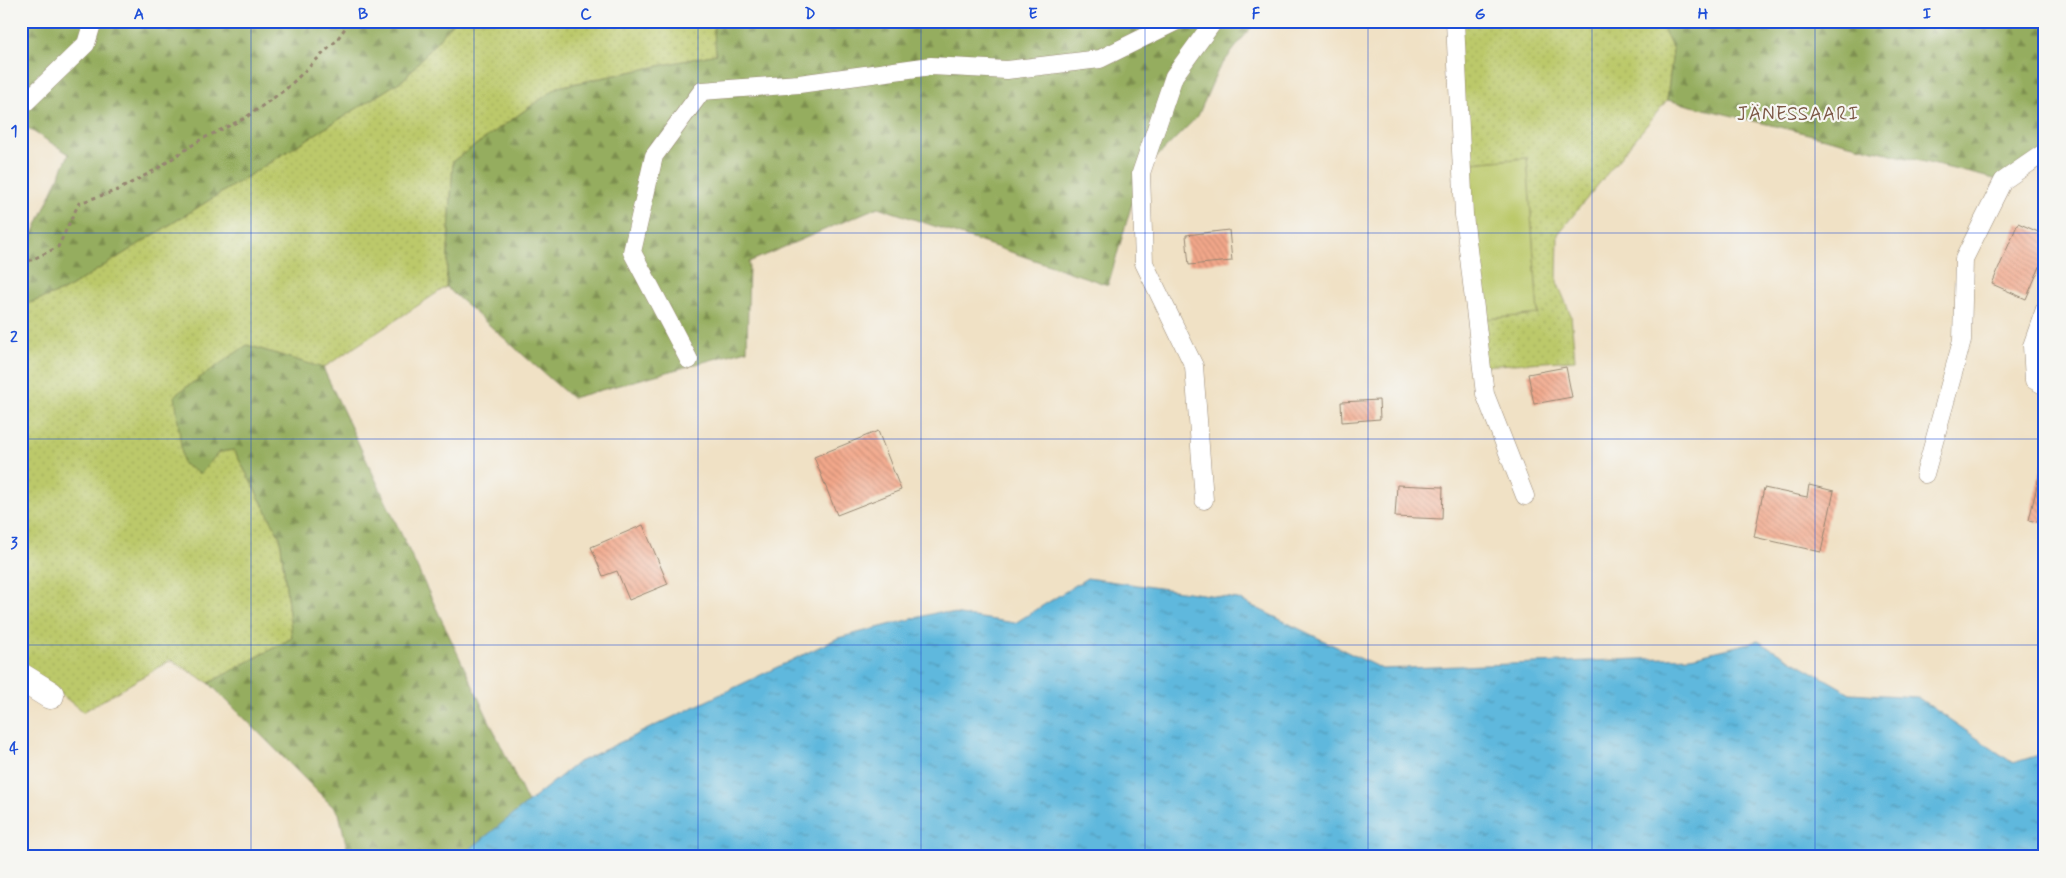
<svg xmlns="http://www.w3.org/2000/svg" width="2066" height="878" viewBox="0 0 2066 878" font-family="Mynerve,sans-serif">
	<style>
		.grass { fill: url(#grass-dots); stroke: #7c7a44 }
		.forest { fill: url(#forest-firs); stroke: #686c3e }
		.garden { fill: #bcc96b; stroke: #7c7a44 }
		.water { fill: url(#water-ripples); stroke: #4d717e }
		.building { fill: url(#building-back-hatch) }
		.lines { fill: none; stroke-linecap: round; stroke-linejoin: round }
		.service-casing { stroke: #968672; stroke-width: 19 }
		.minor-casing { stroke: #968672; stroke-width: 29 }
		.path { stroke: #968672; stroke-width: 3; stroke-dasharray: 4 4; stroke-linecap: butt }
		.service { stroke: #fff; stroke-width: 18 }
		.minor { stroke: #fff; stroke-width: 28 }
		.grid { fill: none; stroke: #1d4ed8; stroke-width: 1; stroke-opacity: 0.55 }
		.labels { text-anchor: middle; stroke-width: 4.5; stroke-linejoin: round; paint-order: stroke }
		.quarter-label { font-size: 19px; letter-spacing: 1px; fill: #7b5644; stroke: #f6f6f2 }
		.neatline { fill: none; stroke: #1d4ed8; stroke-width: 2 }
		.grid-label { font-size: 16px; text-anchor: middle; font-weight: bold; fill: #1d4ed8 }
	</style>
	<defs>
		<pattern id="grass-dots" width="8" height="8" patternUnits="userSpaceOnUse" patternTransform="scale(1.25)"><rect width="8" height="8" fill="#bcc96b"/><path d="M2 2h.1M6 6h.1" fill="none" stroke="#a2ad5c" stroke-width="1.8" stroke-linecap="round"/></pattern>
		<pattern id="forest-firs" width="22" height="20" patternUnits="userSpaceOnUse" patternTransform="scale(1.25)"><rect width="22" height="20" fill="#95ad5f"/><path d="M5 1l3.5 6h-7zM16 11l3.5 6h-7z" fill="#7b8d4e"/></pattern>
		<pattern id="water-ripples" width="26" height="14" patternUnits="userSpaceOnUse" patternTransform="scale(1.25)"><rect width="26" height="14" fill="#5fb8dd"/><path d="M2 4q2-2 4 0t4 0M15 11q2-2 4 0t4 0" fill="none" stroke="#5096b3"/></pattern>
		<pattern id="building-back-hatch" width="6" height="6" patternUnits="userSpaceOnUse" patternTransform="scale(1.25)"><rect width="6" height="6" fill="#f3a88b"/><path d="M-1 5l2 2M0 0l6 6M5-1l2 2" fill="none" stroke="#c68971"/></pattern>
	</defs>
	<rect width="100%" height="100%" fill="#f6f6f2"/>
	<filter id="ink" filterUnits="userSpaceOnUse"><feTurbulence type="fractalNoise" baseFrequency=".02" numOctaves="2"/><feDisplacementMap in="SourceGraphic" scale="10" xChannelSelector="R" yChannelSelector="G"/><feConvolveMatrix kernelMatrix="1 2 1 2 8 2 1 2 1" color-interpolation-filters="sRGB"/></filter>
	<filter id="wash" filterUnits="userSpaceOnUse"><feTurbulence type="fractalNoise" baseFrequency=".0096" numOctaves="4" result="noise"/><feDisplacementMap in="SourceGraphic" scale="20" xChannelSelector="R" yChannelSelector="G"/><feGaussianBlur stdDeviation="1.12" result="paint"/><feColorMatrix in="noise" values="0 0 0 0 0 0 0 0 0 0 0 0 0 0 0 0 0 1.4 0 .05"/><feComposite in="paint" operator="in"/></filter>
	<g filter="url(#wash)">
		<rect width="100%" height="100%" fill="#f0e1c5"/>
		<g class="grass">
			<polygon points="454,21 713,21 717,54 558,87 453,161 446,287 323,368 247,345 200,473 219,452 234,450 280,537 292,638 209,683 171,660 83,712 21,662 21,306 65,290 404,79"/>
			<polygon points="1455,21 1660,21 1673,50 1667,100 1558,234 1557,282 1571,315 1575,360 1482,366 1476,320 1538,314 1527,158 1461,164"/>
		</g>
		<g class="forest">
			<polygon points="21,21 454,21 404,79 65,290 21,306 21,249 28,245 69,154 21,124"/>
			<polygon points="713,21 1256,21 1218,70 1198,116 1141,173 1108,285 878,207 749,262 747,350 572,398 446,287 453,161 558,87 716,54"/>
			<polygon points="1660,21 2045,21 2045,152 2003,181 1667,100 1673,50"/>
			<polygon points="247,345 323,368 528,803 460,857 349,857 339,813 209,683 292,638 280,537 234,450 219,452 200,474 183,464 175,395"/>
		</g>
		<polygon class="garden" points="1527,158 1538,314 1476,320 1461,164"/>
		<polygon class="water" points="1087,578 1238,599 1382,669 1691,657 1758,641 1850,693 1917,697 2013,763 2045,753 2045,857 460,857 577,763 838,638 939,612 1015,623"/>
		<g id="blocks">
			<g class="building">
				<polygon points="2018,223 2045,235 2045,255 2026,299 1992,284"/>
				<polygon points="1229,230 1232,261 1189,265 1186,235"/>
				<polygon points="1566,367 1572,397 1534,404 1528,374"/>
				<polygon points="1379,400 1380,419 1342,422 1341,402"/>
				<polygon points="878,431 901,490 837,515 814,457"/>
				<polygon points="2044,456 2045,456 2045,524 2029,520"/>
				<polygon points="1397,485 1443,487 1442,519 1395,517"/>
				<polygon points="1809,485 1834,491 1821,552 1754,537 1764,488 1807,497"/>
				<polygon points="643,525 668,584 629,600 617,571 603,576 591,547"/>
			</g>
		</g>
	</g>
	<g filter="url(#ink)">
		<use href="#blocks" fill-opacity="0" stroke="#968672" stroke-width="1"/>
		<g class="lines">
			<g class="service-casing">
				<g id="service">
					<polyline points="1455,21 1464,215 1485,394 1525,496"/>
					<polyline points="21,107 86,44 93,21"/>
					<polyline points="2045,309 2032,346 2034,380 2045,386"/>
					<polyline points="689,360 632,252 654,156 702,91 799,84 931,66 1007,70 1100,59 1177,21"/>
					<polyline points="1925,474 1962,341 1964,259 2003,181 2045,152"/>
					<polyline points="1204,500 1194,366 1144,263 1141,173 1174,76 1214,21"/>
				</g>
			</g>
			<g class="minor-casing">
				<polyline id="minor" points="21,677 50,695"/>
			</g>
			<polyline class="path" points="21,265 58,247 79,203 118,190 155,170 200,140 245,118 286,89 336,41 350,21"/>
			<use href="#service" class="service"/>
			<use href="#minor" class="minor"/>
		</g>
	</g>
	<path class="grid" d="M251,21V857M474,21V857M698,21V857M921,21V857M1145,21V857M1368,21V857M1592,21V857M1815,21V857M21,233H2045M21,439H2045M21,645H2045"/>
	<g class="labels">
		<g class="quarter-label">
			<text x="1798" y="120">JÄNESSAARI</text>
		</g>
	</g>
	<rect width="2066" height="878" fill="none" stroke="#f6f6f2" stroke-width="55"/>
	<rect x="28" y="28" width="2010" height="822" class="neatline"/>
	<g class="grid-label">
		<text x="139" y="19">A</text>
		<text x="363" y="19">B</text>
		<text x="586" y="19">C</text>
		<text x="810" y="19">D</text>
		<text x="1033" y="19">E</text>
		<text x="1256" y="19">F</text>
		<text x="1480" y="19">G</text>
		<text x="1703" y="19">H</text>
		<text x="1927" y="19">I</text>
		<text x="14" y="136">1</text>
		<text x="14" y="342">2</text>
		<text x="14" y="548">3</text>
		<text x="14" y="753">4</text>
	</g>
</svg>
